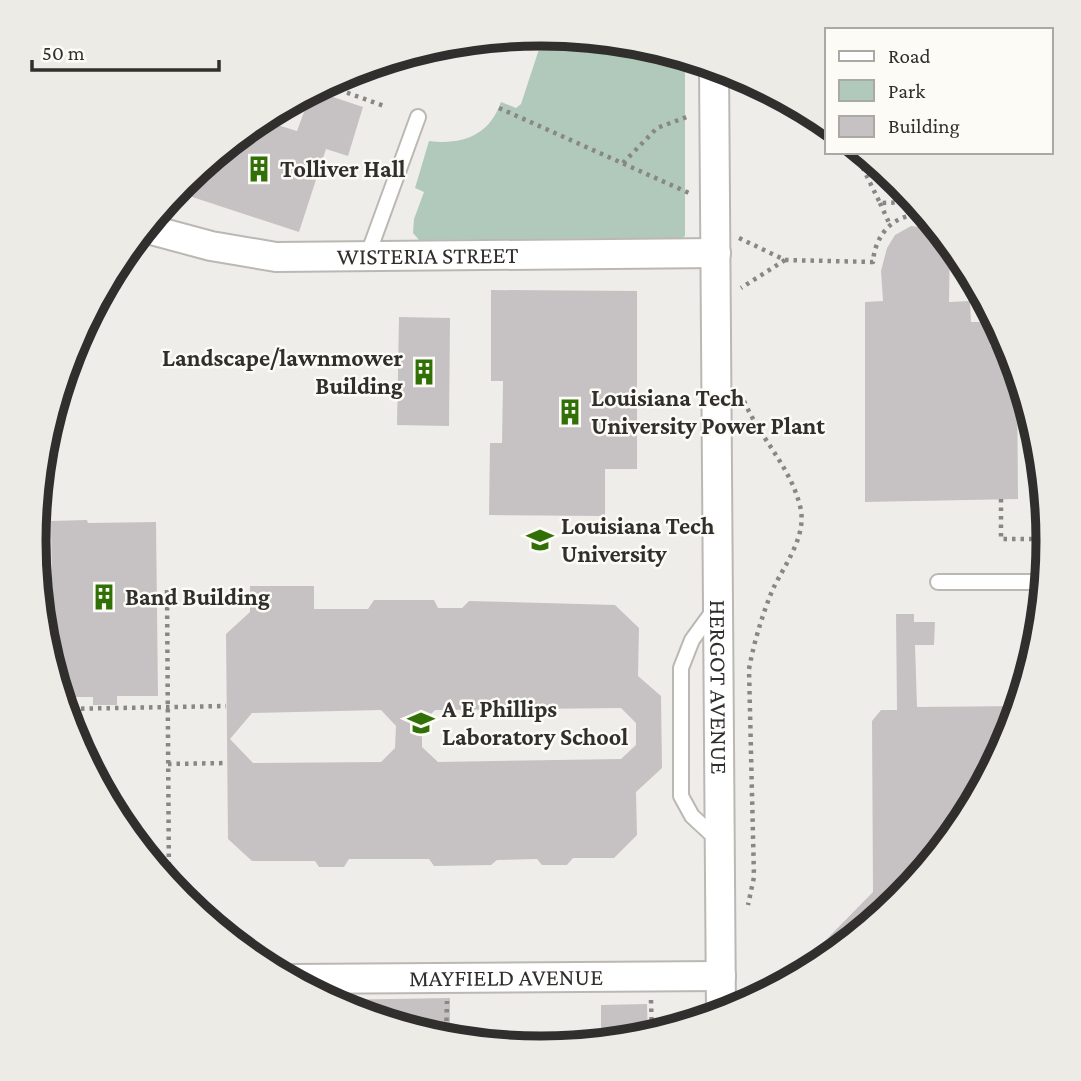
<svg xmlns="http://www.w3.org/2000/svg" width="1081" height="1081" viewBox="0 0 1081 1081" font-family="'Crimson Pro',serif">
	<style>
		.green { fill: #b1c9ba }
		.building { fill: #c6c2c4; fill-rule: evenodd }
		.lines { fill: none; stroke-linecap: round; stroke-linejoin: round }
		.lane-casing { stroke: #bbb8b4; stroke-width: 18 }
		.street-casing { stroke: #bbb8b4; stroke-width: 32 }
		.path { stroke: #888784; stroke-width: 4.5; stroke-dasharray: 3.5 5; stroke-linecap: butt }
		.lane { stroke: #fff; stroke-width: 14 }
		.street { stroke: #fff; stroke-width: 28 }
		.labels { text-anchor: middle; stroke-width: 5; stroke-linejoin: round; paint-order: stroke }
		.poi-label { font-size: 24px; font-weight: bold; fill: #302f2d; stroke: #fdfbf6; text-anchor: start }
		.street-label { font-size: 24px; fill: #302f2d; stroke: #fdfbf6 }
		.rim { fill: none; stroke: #302f2d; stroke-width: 9 }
	</style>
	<rect width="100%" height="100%" fill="#efede9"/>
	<path class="green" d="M544,34L640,43L685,57V236L682,238L419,240L413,233L414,219L424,192L415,188L429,141C462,145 489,136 501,102L516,108L521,104Z"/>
	<g class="building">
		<polygon points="312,90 363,107 348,156 326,149 299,232 174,191 258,119 297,131"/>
		<polygon points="911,226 927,228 943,245 950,245 949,302 970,301 971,322 990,322 990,346 1003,346 1003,371 1017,371 1018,499 865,502 865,302 883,301 881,271 887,248 895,235"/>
		<polygon points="491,290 637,291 637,469 605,469 605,516 489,515 490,443 502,443 503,381 491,381"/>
		<polygon points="399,317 450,318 449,426 397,425"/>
		<polygon points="87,520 88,523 156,522 158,696 117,696 117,705 93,705 93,697 61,697 53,672 51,521"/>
		<path d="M250,586H314V609H368L374,600H434L438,608H462L469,601L615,605L639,628L638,676L661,696L662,768L636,792L637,835L614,858H573L567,865H542L537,859L497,860L491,865L434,866L429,859H349L344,867H319L315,861H252L228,839L226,634L250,612ZM621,708L636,723V745L621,759L438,762L422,747V723L435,710ZM381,710L396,726L395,748L381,762L253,763L230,739L252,713Z"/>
		<polygon points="896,614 914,614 914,622 935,622 934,645 915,645 917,707 1018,706 1009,735 962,823 899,899 828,957 819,947 873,892 872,721 881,710 897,710"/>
		<polygon points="450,998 450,1039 346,1009 329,1000"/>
		<polygon points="647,1004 648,1035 601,1042 601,1005"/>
	</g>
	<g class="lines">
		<g class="lane-casing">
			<g id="lane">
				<polyline points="367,257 418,117"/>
				<polyline points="938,582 1044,582"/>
				<polyline points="716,607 692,640 681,668 681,796 692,816 719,841"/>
			</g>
		</g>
		<g class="street-casing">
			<g id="street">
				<path id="s1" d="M714,66L721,1013"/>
				<path id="s2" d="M144,228L211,246L276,257L716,253"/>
				<path id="s3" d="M291,979L721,976"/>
			</g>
		</g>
		<g class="path">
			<polyline points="323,84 384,106"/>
			<polyline points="738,89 766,88"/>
			<polyline points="499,108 689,193"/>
			<polyline points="855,152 880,203 916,202"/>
			<polyline points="623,163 657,128 689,116"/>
			<polyline points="880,203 890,225"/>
			<polyline points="739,238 785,260 741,288"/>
			<path d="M785,260L873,262C875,233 897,210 927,216"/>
			<polyline points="1003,359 1013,359"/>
			<path d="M744,401C760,438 790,466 800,506C808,536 784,565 772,591C762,616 754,642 749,669L754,877L748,905"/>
			<polyline points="1001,499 1001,539 1048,539"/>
			<polyline points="34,529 35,556"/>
			<polyline points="167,590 169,883"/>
			<polyline points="64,709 226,706"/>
			<polyline points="168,764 227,763"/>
			<polyline points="651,1000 652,1034"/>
			<polyline points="446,1038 447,1001"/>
		</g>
		<use href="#lane" class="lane"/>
		<use href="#street" class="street"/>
	</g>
	<defs>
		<g id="building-bare" transform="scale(2.1)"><path d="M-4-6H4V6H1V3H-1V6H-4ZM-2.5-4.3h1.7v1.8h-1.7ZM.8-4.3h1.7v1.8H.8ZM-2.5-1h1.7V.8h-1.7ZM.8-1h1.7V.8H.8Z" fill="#307007" stroke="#fdfbf6" stroke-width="2.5" paint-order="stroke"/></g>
		<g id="university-bare" transform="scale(2.1)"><path d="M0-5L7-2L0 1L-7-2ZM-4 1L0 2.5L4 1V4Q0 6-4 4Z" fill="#307007" stroke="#fdfbf6" stroke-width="2.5" paint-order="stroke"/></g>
		<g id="school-bare" transform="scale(2.1)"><path d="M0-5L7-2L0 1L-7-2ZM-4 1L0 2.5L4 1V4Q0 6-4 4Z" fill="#307007" stroke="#fdfbf6" stroke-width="2.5" paint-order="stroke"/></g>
	</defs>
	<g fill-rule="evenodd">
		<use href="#building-bare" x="259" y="169"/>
		<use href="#building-bare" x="424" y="372"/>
		<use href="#building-bare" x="570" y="412"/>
		<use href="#university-bare" x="540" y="540"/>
		<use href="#building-bare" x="104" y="597"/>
		<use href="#school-bare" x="421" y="723"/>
	</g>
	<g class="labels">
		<g class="poi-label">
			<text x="280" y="177">Tolliver Hall</text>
			<text x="403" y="366" text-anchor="end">Landscape/lawnmower<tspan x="403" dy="28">Building</tspan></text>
			<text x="591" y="406">Louisiana Tech<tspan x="591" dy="28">University Power Plant</tspan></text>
			<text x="561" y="534">Louisiana Tech<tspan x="561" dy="28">University</tspan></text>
			<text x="125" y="605">Band Building</text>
			<text x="442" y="717">A E Phillips<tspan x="442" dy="28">Laboratory School</tspan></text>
		</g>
		<g class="street-label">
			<text dy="8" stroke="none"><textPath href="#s2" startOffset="287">WISTERIA STREET</textPath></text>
			<text dy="8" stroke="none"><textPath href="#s1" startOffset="621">HERGOT AVENUE</textPath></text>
			<text dy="8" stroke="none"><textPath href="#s3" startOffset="215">MAYFIELD AVENUE</textPath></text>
		</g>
	</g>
	<path d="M0 0H1081V1081H0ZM46 541a495 495 0 1 1 990 0a495 495 0 1 1-990 0Z" fill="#edebe6" fill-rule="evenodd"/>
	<path class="rim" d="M46 541a495 495 0 1 1 990 0a495 495 0 1 1-990 0Z"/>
	<rect x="825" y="28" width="228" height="126" fill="#fdfbf6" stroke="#aba9a6" stroke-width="2"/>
	<rect x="839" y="51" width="35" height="10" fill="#ffffff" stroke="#aba9a6" stroke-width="2"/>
	<text x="888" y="63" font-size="21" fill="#302f2d">Road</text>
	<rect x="839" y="80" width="35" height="21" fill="#b1c9ba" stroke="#aba9a6" stroke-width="2"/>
	<text x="888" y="98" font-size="21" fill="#302f2d">Park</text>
	<rect x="839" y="116" width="35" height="21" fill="#c6c2c4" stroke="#aba9a6" stroke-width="2"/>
	<text x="888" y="133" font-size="21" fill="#302f2d">Building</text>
	<path d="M32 60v10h187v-10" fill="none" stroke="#302f2d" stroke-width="3.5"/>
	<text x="42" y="60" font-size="21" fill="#302f2d" stroke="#fdfbf6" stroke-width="5" paint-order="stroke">50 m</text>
</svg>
